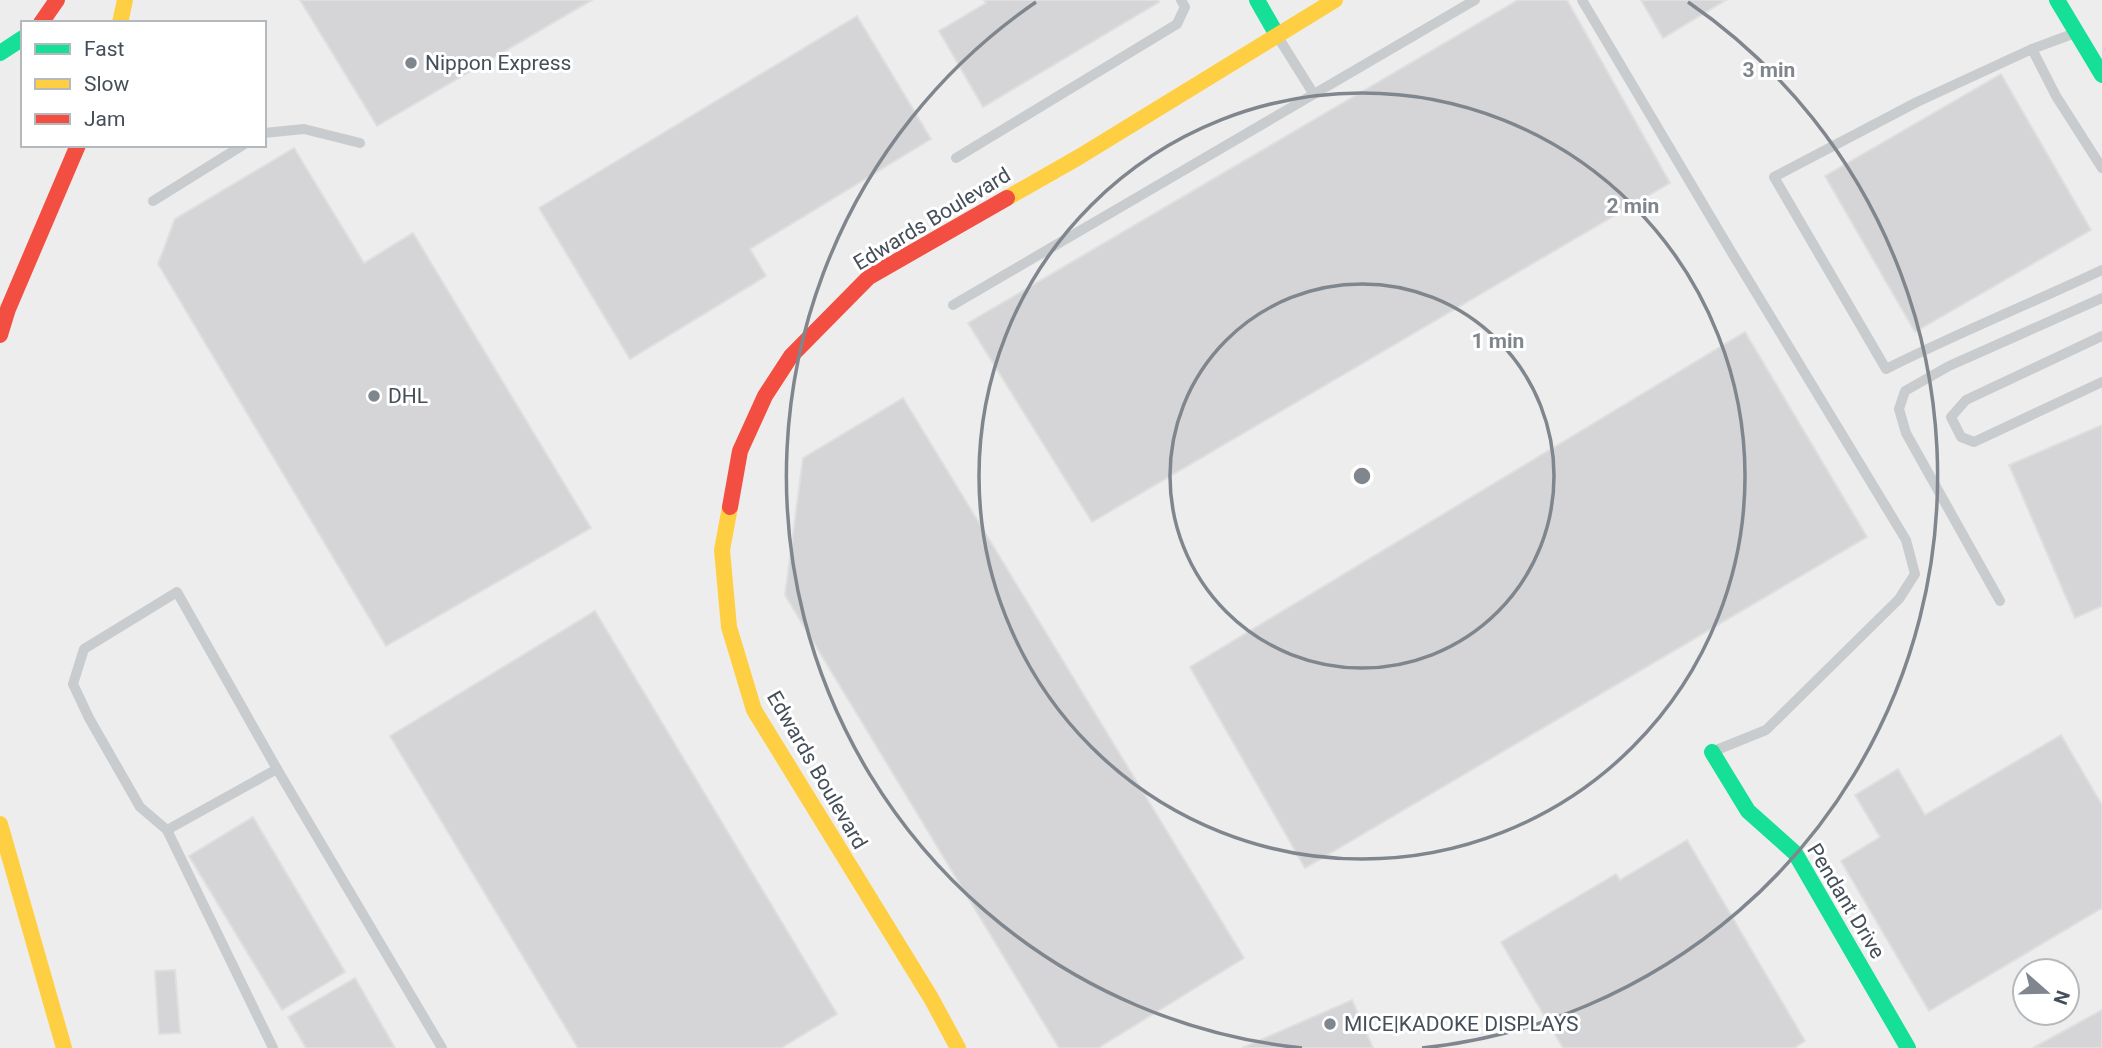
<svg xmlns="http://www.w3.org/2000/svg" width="2102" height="1048" viewBox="0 0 2102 1048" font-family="Roboto,sans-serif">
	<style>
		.building { fill: #d5d5d7; stroke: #dfdfe0; stroke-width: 2 }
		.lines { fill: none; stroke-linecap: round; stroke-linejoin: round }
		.lane { stroke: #c9ccce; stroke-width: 10 }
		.fast { stroke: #16e098; stroke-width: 16 }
		.slow { stroke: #ffcf43; stroke-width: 16 }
		.jam { stroke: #f24e42; stroke-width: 16 }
		.ring { fill: none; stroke: #80868d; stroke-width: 3.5 }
		.poi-dot { fill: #80868d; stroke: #fff; stroke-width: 2.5 }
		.labels { text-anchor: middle; stroke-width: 6; stroke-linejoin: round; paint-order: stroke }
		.poi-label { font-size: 21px; fill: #444f5a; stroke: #fff; text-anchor: start }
		.street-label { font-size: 21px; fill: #444f5a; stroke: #fff }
		.centre { fill: #80868d; stroke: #fff; stroke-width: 3.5 }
		.ring-label { font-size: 21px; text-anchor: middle; font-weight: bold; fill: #80868d; stroke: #fff; stroke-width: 6; stroke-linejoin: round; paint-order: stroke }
	</style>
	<rect width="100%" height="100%" fill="#eeeded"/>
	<g class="building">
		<polygon points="300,0 592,0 377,126"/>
		<polygon points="984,0 1158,0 1159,2 983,107 939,31 986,3"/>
		<polygon points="1518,0 1567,0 1670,183 1092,522 968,323"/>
		<polygon points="1641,0 1726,0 1663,38"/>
		<polygon points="857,16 931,139 750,249 766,276 630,359 539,208"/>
		<polygon points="2001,74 2091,230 1915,332 1825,176"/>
		<polygon points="294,148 364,263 413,233 591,528 386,646 158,264 175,219"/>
		<polygon points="1745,332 1867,537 1305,868 1190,667"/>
		<polygon points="903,398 1244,958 1098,1048 1059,1048 785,595 803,458"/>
		<polygon points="2102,425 2102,606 2075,618 2009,465"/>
		<polygon points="595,611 837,1014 781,1048 578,1048 390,736"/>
		<polygon points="2061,735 2102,805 2102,908 1929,1011 1841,861 1880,837 1855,795 1898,769 1925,815"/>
		<polygon points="253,817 345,972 282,1010 189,856"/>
		<polygon points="1687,840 1805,1041 1794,1048 1563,1048 1501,942 1616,874 1620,880"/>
		<polygon points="175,970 180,1033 159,1034 155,971"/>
		<polygon points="355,978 395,1048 306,1048 288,1017"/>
		<polygon points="1352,1000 1373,1048 1242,1048"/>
		<polygon points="2102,1010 2102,1048 2033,1048"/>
	</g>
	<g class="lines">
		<g class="lane">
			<polyline points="1582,0 1732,253 1906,540 1915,574 1899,599 1766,730 1714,751"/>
			<polyline points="1278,37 1313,93"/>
			<polyline points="2032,49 2075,33"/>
			<polyline points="264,133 304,129 360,143"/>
			<polyline points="956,158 1177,24 1185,7 1181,0"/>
			<path d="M2102,168L2056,96L2032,49L1917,102L1774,177L1886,369C1957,333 2030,304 2102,270"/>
			<polyline points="153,201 243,145"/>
			<polyline points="953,305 1475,0"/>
			<polyline points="2102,336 1966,400 1951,417 1961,437 1974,442 2102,382"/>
			<polyline points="2000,601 1906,433 1899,409 1905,391 1949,366 2102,298"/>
			<polyline points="167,830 140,807 89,718 73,684 84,649 177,592 277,769"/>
			<polyline points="273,1048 167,830 277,769 442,1048"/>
		</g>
		<g class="fast">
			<polyline points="1257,0 1277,35"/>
			<polyline points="2057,0 2102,75"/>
			<polyline points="0,53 23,38"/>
			<polyline points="1712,752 1748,811 1795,853 1908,1048"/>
		</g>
		<g class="slow">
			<polyline points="120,23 125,0"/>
			<polyline points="1007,198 1079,157 1335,0"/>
			<polyline points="730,507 722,550 729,627 754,710 931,998 958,1048"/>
			<polyline points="0,824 64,1048"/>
		</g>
		<g class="jam">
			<polyline points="41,23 57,0"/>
			<polyline points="0,335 8,309 78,145"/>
			<polyline points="730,507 740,451 765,396 791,356 869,277 1007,198"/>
		</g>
	</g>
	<g class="ring">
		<circle cx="1362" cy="476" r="192"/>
		<circle cx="1362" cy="476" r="383"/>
		<path d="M1302 1048A575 575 0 0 1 1036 2M1688 2A575 575 0 0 1 1422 1048"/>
	</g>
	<g class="poi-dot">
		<circle cx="411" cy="63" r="7"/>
		<circle cx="374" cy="396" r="7"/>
		<circle cx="1330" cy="1024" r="7"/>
	</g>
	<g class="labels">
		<g class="poi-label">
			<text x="425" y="70">Nippon Express</text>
			<text x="388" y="403">DHL</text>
			<text x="1344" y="1031">MICE|KADOKE DISPLAYS</text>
		</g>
		<g class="street-label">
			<text transform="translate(932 219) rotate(-31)" y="7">Edwards Boulevard</text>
			<text transform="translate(817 770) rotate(60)" y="7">Edwards Boulevard</text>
			<text transform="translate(1846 901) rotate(59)" y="7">Pendant Drive</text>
		</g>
	</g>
	<circle cx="1362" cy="476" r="10" class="centre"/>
	<g class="ring-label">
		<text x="1769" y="77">3 min</text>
		<text x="1633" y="213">2 min</text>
		<text x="1498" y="348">1 min</text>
	</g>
	<rect x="21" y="21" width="245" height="126" fill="#ffffff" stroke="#b4b9bd" stroke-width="2"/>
	<rect x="35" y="44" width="35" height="10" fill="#16e098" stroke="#b4b9bd" stroke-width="2"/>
	<text x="84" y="56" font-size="21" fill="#444f5a">Fast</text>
	<rect x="35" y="79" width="35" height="10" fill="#ffcf43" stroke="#b4b9bd" stroke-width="2"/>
	<text x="84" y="91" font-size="21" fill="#444f5a">Slow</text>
	<rect x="35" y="114" width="35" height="10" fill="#f24e42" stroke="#b4b9bd" stroke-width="2"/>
	<text x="84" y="126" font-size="21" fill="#444f5a">Jam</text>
	<g transform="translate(2046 992) rotate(110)"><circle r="33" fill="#ffffff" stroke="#b4b9bd" stroke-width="2"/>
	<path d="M0-5L12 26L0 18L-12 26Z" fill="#80868d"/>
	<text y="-10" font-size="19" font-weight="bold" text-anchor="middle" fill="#444f5a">N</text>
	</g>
</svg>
